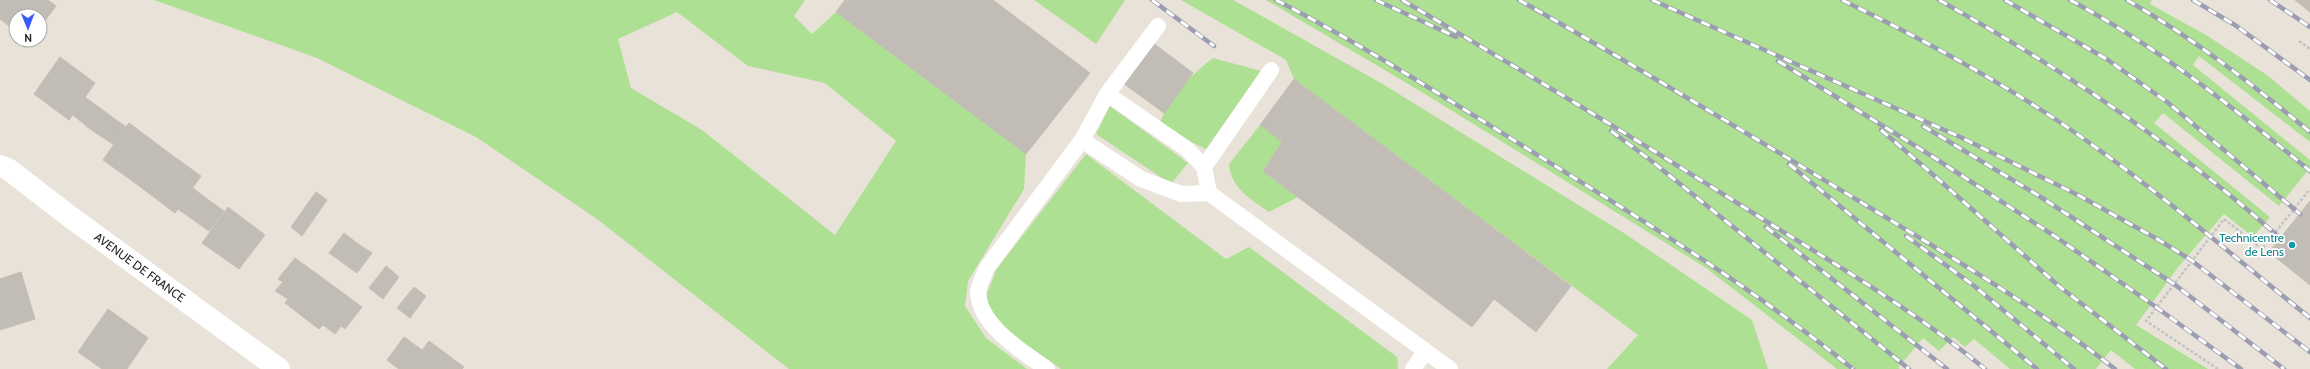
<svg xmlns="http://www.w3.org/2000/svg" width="2310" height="369" viewBox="0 0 2310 369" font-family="Cabin,sans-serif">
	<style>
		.green { fill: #aee094; fill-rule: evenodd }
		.building { fill: #c1bcb5; stroke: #c4beb2 }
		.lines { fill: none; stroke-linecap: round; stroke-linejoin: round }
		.path { stroke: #c3c3c3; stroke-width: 2.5; stroke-dasharray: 3 2; stroke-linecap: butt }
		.lane { stroke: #fff; stroke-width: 16 }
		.secondary { stroke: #fff; stroke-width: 22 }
		.rail-casing { stroke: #9b9eb1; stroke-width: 4.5 }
		.rail { stroke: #fff; stroke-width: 3; stroke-dasharray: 9; stroke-linecap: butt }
		.culture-dot { fill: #0f9aa8; stroke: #fff; stroke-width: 1.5 }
		.labels { text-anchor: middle; stroke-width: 3.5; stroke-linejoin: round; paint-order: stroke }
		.culture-label { font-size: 12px; fill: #0d838f; stroke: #fff; text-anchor: end }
		.street-label { font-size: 12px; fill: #272727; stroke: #fff }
	</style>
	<rect width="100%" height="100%" fill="#e9e2d8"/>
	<g class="green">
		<path d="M154,0H805L794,16L812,34L836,12L1026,154L1024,189L968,281L965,306L986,338L1027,369H789L597,219L476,137L317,58ZM677,12L748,66L825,83L896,141L835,235L702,130L631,88L618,39Z"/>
		<polygon points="1034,0 1125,0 1096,44"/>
		<polygon points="1181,0 1233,0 1381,83 1627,235 1752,320 1768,369 1607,369 1638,335 1294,79 1286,60"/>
		<polygon points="1266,0 2152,0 2150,4 2206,35 2267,75 2310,111 2310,142 2199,56 2193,65 2310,160 2310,168 2279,206 2163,113 2154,123 2270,217 2253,237 2224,214 2179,266 2136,325 2208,369 2135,369 2111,350 2096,369 2010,369 1974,339 1965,347 1953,337 1939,351 1923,338 1898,368 1900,369 1837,369 1706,268 1425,94"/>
		<path d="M1213,58L1261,71L1206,149L1168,131L1160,123C1169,97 1191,75 1213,58Z"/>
		<polygon points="1110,106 1188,163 1171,184 1096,134"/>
		<path d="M1260,125L1282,142L1263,171L1298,197L1269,212C1250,199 1231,188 1229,164Z"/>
		<polygon points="1086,154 1226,259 1249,247 1397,357 1398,369 1061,369 1014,336 989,313 987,294 996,270"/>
	</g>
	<g class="building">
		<polygon points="0,0 48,0 56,6 40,27 40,16 16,16 16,31 0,19"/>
		<polygon points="845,0 993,0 1090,73 1026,154 836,12"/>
		<polygon points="2295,0 2310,0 2310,12"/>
		<polygon points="1153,43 1193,73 1164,113 1123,83"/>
		<polygon points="60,57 95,83 69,120 34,94"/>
		<polygon points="1294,79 1571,286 1536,332 1494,299 1472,327 1263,171 1282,142 1260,125"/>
		<polygon points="85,97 104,111 90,129 73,115"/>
		<polygon points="104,111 126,127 114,145 90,129"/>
		<polygon points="129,123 165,150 138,185 103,160"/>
		<polygon points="165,150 201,176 175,213 138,185"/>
		<polygon points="193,188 207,199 192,219 178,209"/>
		<polygon points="316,192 327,200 302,236 291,227"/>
		<polygon points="207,199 224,211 209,231 192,219"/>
		<polygon points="2310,201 2310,285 2269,252"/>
		<polygon points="228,207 265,235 239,269 202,243"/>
		<polygon points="344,233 358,244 343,263 329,253"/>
		<polygon points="358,244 372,253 357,273 343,263"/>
		<polygon points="295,258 328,282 302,316 285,303 288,299 275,291 283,282 278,279"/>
		<polygon points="386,266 399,277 383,299 369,288"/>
		<polygon points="21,272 35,319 0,330 0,279"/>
		<polygon points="328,282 362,307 345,329 341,326 335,334 323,325 319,329 302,316"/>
		<polygon points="414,287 426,296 410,318 397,308"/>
		<polygon points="108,309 148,338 127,369 102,369 78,352"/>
		<polygon points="404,337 422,350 408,369 399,369 387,360"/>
		<polygon points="429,341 464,367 462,369 408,369"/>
	</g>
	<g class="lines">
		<g class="path">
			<polyline points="2299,41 2310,49"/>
			<polyline points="2218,369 2146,321 2224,219 2262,249 2310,189"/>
		</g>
		<g class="lane">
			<polyline points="1107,94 1187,149 1204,167 1209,193"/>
			<polyline points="1082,140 1141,179 1181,194 1209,193 1450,369"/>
			<polyline points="1204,167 1271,70"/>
			<path d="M1047,369C1022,351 980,326 978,293C978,286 984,276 986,269L1082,140L1107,94L1158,26"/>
			<polyline points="1413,369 1425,352"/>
		</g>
		<path class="secondary" id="s1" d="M0,166L8,169L69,216L279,369"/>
		<g class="rail-casing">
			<g id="rail">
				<polyline points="1152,0 1214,46"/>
				<path d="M1276,0C1363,45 1447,99 1531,151C1641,219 1752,287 1853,369"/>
				<polyline points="1376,0 1456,37"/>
				<path d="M1402,0C1523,71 1643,143 1761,218C1838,266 1915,311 1985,369"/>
				<path d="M1519,0C1633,64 1746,133 1859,201C1946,254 2035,306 2115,369"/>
				<polyline points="1652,0 1958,136 2078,195 2159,240 2191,260 2310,352"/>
				<path d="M1842,0C1918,37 1991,76 2061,123C2148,182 2228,252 2310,318"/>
				<path d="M1939,0C2061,68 2176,145 2280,238"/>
				<polyline points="2005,0 2108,60 2167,102 2300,214"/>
				<path d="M2070,0C2158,47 2234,108 2310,171"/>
				<path d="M2127,0C2193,38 2252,84 2310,132"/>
				<polyline points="2193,0 2235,25 2310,80"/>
				<polyline points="2270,0 2310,27"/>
				<polyline points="1778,61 1930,155 2056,237 2156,307 2241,369"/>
				<polyline points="1923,126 2036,194 2174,284 2284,369"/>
				<polyline points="1881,130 1930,172 2060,287 2166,369"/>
				<polyline points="1611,131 1649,159 1909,369"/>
				<polyline points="1789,164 2037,369"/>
				<polyline points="1766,227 1947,369"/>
				<polyline points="1906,236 1973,285 2074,369"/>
			</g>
		</g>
		<use href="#rail" class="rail"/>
	</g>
	<circle class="culture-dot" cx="2292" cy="245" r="4"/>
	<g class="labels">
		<g class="culture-label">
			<text x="2284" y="242">Technicentre<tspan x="2284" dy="14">de Lens</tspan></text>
		</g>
		<g class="street-label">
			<text dy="4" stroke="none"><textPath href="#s1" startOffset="173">AVENUE DE FRANCE</textPath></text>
		</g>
	</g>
	<g transform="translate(28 28) rotate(179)"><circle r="19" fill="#ffffff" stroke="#a9a9a9"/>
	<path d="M0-3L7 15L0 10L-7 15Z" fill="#385cf6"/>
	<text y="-6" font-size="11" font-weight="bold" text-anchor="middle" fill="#272727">N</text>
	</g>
</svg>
